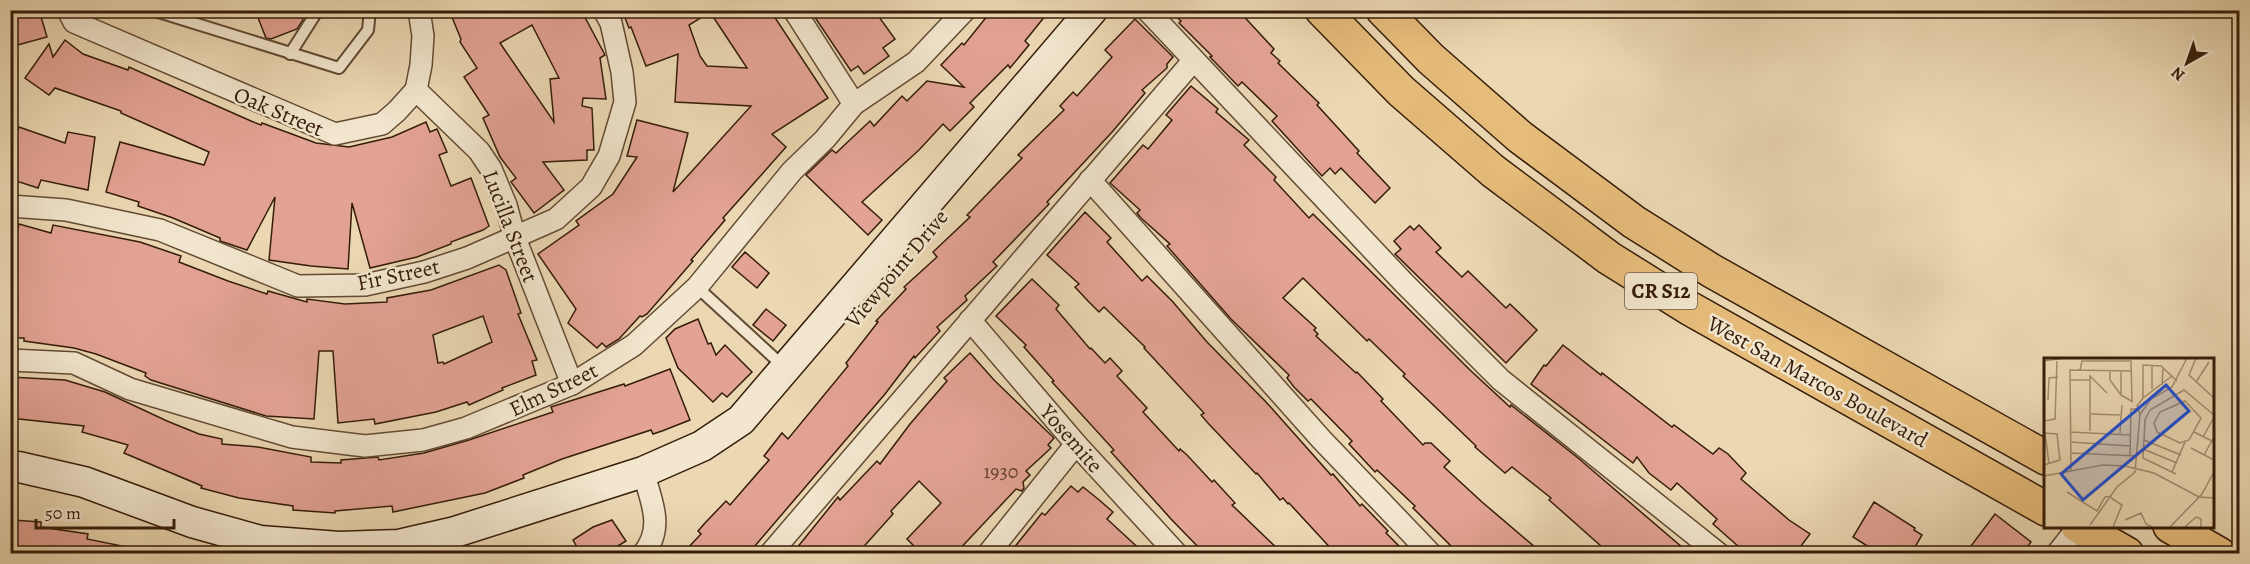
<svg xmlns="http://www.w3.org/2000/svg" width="2250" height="564" viewBox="0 0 2250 564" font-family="Alegreya,serif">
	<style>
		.building { fill: #e3a394; stroke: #351c09; stroke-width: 1.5; fill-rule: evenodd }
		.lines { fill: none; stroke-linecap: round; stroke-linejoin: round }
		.lane-casing { stroke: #624b34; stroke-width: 14 }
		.street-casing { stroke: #624b34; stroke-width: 24 }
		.secondary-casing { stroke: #351c09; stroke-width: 33 }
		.primary-casing { stroke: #351c09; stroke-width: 36 }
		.lane { stroke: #f2e6ce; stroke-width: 10 }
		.street { stroke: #f2e6ce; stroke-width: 21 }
		.secondary { stroke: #f2e6ce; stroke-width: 30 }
		.primary { stroke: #e6bc7a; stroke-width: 33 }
		.labels { text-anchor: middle; stroke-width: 5; stroke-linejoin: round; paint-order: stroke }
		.number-label { font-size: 20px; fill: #603e2c }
		.shield { fill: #f2e6ce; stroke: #6e5944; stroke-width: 1.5 }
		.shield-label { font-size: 21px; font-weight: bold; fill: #351c09 }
		.street-label { font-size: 22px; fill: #351c09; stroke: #f2e6ce }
		.inset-road { fill: none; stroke: #a28d6f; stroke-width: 1.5 }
		.view { fill: #1d4ed8; fill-opacity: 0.15; stroke: #1d4ed8; stroke-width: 3 }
		.inset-edge { fill: none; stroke: #351c09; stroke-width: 3 }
	</style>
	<rect width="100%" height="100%" fill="#ebd8b3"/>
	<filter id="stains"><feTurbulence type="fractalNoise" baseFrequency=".00333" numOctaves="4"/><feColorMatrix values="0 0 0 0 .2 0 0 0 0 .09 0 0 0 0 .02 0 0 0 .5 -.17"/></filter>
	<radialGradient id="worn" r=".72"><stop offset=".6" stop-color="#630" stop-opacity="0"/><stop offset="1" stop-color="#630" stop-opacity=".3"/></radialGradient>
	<g class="building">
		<polygon points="10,10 39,10 47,37 10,47"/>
		<polygon points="255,10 299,10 303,20 297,29 271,39 266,38"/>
		<path d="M449,10H581L605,55L600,58L606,99L583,98L582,106L592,108L594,150H587V160L543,162L564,190L534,213L511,182L516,178L500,157L483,118L489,115L464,77L477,68L460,42L461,39ZM532,25L559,78L550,79L554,122L500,43Z"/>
		<path d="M622,10H770L828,98L772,134L786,147L723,218L725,220L691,260L693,261L647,314L642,317L640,316L619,339L606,347L602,343L597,348L568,323L576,309L538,254L579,225L576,221L613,194L637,157L627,156L637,120L688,133L673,192L751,106L675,102L678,54L646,66L631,27L629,28ZM710,12L747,68L707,66L700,56L689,25Z"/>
		<polygon points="810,10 874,10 895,39 883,48 889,56 864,74 858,66 851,71"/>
		<polygon points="992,10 1050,10 1025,41 1029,45 1010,68 1008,65 970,103 974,107 950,131 943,124 919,150 862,202 882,220 868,235 806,175 832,150 836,153 870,121 874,126 902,96 907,101 927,81 964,87 941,65 962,43 964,45"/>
		<polygon points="1169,10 1238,10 1274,49 1271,53 1280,61 1278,63 1319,103 1317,105 1359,151 1357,153 1390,188 1375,203 1341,168 1335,174 1330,168 1322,176 1272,121 1277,116 1242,82 1238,86 1210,57 1212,56 1179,23 1181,21"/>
		<polygon points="1135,19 1173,57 1167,64 1167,68 1142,90 1145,93 1113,131 1047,202 1049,204 993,262 997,266 965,296 967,300 937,327 940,331 915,358 914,356 885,394 748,554 682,554 701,534 698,531 705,523 726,501 730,505 769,460 764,456 782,433 788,439 848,366 846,363 878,322 876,321 906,289 904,287 937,257 933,252 970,217 967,215 1022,158 1018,155 1064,110 1060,106 1073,92 1077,96 1112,57 1105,50"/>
		<polygon points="65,40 83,54 128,70 129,67 251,121 261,125 262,123 316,143 349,147 392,137 426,122 430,132 437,129 447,152 439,155 451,186 471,178 489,226 483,230 451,242 451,244 417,257 370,268 352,203 348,269 311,266 269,260 275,197 247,250 220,241 220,238 173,218 138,206 139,202 106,192 120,142 204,165 209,152 121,113 121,111 55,88 49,95 25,78 49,44 53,57"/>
		<polygon points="1191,86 1218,109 1216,112 1249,140 1244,145 1276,177 1274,180 1309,218 1313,214 1470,370 1510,407 1511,405 1578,458 1690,554 1610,554 1557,507 1549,500 1551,498 1512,467 1505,473 1475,447 1476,446 1403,376 1405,374 1369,339 1367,341 1303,278 1283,298 1316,328 1314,330 1318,334 1316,336 1356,373 1357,372 1383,399 1381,401 1423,445 1425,443 1431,443 1450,461 1444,467 1482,502 1543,554 1459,554 1413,508 1415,506 1377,470 1375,472 1349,444 1352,441 1311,399 1308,401 1294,387 1287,378 1289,375 1231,319 1167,246 1170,244 1141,218 1137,213 1140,210 1110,183 1143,145 1148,149 1172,120 1166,115"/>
		<polygon points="19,127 65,143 68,132 95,137 88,190 41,180 38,188 10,179 10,152"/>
		<polygon points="1085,212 1111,238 1107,242 1142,281 1147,276 1173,302 1207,342 1266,402 1331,475 1333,474 1360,506 1362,504 1388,531 1386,533 1407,554 1336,554 1289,503 1288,504 1283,498 1280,500 1257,473 1256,474 1207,422 1201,415 1204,413 1144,348 1145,347 1104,307 1099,312 1088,301 1075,287 1079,284 1047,255"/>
		<path d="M19,224L51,233L53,225L140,242L181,256L179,262L228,281L267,294L268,291L307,302V299L345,304L387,302V298L431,290L499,265L506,270L521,313L518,314L537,360L532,361L536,375L502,388L503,390L469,405L467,402L436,412L375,424L374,419L338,423L333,351H319L314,419L266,416L151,380L145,376L146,373L96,354L74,348L24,341V338H10V236L16,237ZM483,316L492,342L444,364L443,362L438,363L433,335Z"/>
		<polygon points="1419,225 1441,248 1436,252 1462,277 1468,271 1506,308 1510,304 1537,330 1506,363 1395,254 1401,249 1394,241 1410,226 1414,230"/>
		<polygon points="745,252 769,273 757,288 732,267"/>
		<polygon points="1032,279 1059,305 1056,309 1090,349 1091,348 1105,363 1110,358 1122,371 1117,376 1147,408 1143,412 1179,451 1180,449 1187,455 1212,482 1214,480 1235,503 1232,505 1283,554 1205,554 1171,519 1111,452 1114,450 1052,382 1054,381 1024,347 1026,345 996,316"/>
		<polygon points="766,309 786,325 773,341 753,325"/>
		<polygon points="698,319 708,344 711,343 716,355 725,345 752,372 727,397 722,393 713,402 678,368 666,338 675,329"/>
		<polygon points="1563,345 1601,375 1602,373 1672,427 1674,425 1713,454 1719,448 1728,454 1746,473 1741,479 1789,520 1810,534 1795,554 1747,554 1713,524 1717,519 1677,483 1671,490 1649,473 1637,457 1633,463 1531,384 1544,365 1546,366"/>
		<polygon points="970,353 994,380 1054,438 1048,445 1051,448 1026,471 1030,475 1023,482 1024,488 1022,491 1016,489 955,554 905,554 913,545 907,539 941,503 919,481 891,511 893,514 858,553 792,554 838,497 840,500 877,461 880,464 910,424 947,381 944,378"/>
		<polygon points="670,369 690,420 662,431 653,434 651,430 562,459 523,475 524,478 485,493 393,512 392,506 335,511 335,513 293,510 293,506 239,498 201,488 202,486 124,453 128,445 82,432 84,426 10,418 10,377 65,380 105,392 167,421 199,434 222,439 222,444 258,447 311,457 311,462 341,463 341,460 378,457 379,460 424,453 469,440 553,412 551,407 624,384 625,386"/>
		<polygon points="1071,486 1078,492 1083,487 1098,499 1113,512 1107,519 1145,554 1009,554 1042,513 1045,515"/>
		<polygon points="1874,502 1915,528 1914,530 1922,535 1911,554 1880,554 1853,537"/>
		<polygon points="1995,514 2031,542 2022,554 1965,554"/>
		<polygon points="12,520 41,522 41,527 88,534 87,539 127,547 126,554 10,554"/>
		<polygon points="612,520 626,541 605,554 581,554 573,540 593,527"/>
	</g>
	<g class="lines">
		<g class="lane-casing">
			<g id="lane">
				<polyline points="152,10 339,68 368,30 370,10"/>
				<polyline points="290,54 318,10"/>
				<polyline points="697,287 783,366"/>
			</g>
		</g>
		<g class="street-casing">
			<g id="street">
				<polyline points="68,10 74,22 335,134 382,124 397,111 416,90 421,65 423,36 419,10"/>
				<polyline points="794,10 854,104"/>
				<polyline points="1147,10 1404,283 1501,380 1719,554"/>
				<polyline points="416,90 479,151 491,169 506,205 515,238 572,384"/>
				<polyline points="1090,180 1321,439 1431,554"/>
				<polyline points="10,206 66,210 160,230 298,286 365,285 424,272 467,258 556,219 591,187 609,156 625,102 622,72 611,23 604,10"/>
				<polyline points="970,320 1076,444 1177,554"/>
				<polyline points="10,360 74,363 130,389 292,437 365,446 423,440 466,428 572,384 634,345 697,287 792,171 825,139 854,104 916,62 965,10"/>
				<path d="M643,554C665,528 651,500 643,472"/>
				<polyline points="770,554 1193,61"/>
				<polyline points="988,554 1076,444"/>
				<polyline points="2057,554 2079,526"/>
			</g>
		</g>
		<g class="secondary-casing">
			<polyline id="secondary" points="10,467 19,467 84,482 192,522 260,541 339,547 398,545 455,532 643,472 702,446 741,420 1092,10"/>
		</g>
		<g class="primary-casing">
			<g id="primary">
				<polyline points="1322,10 1401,91 1493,171 1609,258 1689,308 2046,509"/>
				<polyline points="1383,10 1431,59 1520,137 1634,222 1712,271 2046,458"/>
				<polyline points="2078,526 2127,554"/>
				<polyline points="2170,526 2219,554"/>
			</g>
		</g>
		<use href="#lane" class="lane"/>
		<use href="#street" class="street"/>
		<use href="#secondary" class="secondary"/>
		<use href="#primary" class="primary"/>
	</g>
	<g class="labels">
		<g class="number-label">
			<text x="1001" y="478">1930</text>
		</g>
		<rect class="shield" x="1625" y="273" width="72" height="36" rx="4.5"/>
		<g class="shield-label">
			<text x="1661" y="298">CR S12</text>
		</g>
		<g class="street-label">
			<text transform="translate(279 111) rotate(23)" y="8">Oak Street</text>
			<text transform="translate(511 226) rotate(69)" y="8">Lucilla Street</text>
			<text transform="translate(896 268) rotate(-50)" y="8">Viewpoint Drive</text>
			<text transform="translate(398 274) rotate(-12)" y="8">Fir Street</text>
			<text transform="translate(1818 381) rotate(29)" y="8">West San Marcos Boulevard</text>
			<text transform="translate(553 389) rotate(-26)" y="8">Elm Street</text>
			<text transform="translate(1072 438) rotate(49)" y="8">Yosemite</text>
		</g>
	</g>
	<g transform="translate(2044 358)">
		<rect width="170" height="170" fill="#ebd8b3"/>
		<path class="inset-road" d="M152,0L145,17L170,40M0,3L20,0M108,7V31M36,12L38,3H87L88,44M66,13V22L77,37M77,13V37L89,44M26,22H46M152,24L165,4M118,27L119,9M99,40V7L117,8L133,23M4,42L5,20L14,19M141,43L157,60L145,82L136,85L113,74L110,65L116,54ZM47,56L76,57M96,56L93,48L99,40L128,18M95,58L107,41L128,29L143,0M0,63L11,61L13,3M46,73V18L63,35M26,74L86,77M150,74L170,84M0,75L13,76L16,102L0,107M1,75L5,106M76,75L78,47M159,79L170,59M100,82L137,97M26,84L86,88M147,90L170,102M99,91L133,105M26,95L93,98M86,97L87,51H93M160,97L170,79M27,113L26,12L87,13M128,114L141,84M132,116L99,100L101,62L106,52L140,32L170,57M0,118L59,107L81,108L110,115L155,139L170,140M23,134L53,153L61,139L68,138M67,140L78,147L69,169M81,162L97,155L102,166L108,169M46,167L73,129L91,114L96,56M126,169L158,136L170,114M141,169L152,159L157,161V169"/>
		<path class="view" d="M122,27L145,53L39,142L17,116Z"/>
		<rect width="170" height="170" class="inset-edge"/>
	</g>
	<rect width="2250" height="564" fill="none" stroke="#ebd8b3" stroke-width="36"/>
	<rect x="12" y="12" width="2226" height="540" fill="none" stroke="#351c09" stroke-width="3"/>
	<rect x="18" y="18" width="2214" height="528" fill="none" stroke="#351c09" stroke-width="1.5"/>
	<g transform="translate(2187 63) rotate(220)" stroke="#f2e6ce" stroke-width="4.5" paint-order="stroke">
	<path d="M0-4.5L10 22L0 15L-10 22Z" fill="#351c09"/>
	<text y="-9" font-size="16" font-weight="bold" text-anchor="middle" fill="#351c09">N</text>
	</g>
	<path d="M36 519v9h138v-9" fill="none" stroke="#351c09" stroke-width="3"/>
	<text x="45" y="519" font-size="18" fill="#351c09" stroke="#f2e6ce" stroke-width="4.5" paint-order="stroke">50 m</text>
	<rect width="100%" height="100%" filter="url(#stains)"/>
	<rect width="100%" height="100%" fill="url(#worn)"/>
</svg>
